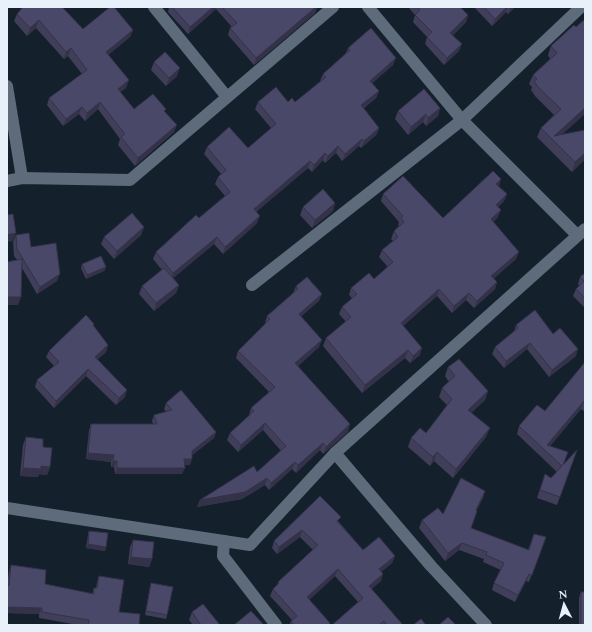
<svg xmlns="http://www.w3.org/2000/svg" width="592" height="632" viewBox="0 0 592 632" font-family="Spectral,serif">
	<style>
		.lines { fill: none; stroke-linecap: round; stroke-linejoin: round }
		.minor { stroke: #5d6b7a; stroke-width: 12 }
		.wall { fill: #403e59 }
		.shaded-wall { fill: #343249 }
		.building { fill: #4a4868; stroke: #343249 }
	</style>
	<rect width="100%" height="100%" fill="#15202d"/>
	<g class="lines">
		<g class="minor">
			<polyline points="154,7 227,97"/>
			<polyline points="368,7 462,120 577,235"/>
			<polyline points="7,86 22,178"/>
			<polyline points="7,181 22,178 130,180 333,7"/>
			<polyline points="252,285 462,120 581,7"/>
			<polyline points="335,453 431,566 486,625"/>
			<polyline points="7,508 250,545 335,453 585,229"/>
			<polyline points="224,541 223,556 276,625"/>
		</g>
	</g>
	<g class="wall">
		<polygon points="169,7 317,7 315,13 254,65 228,35 230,28 232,27 216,9 188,34 168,12"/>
		<polygon points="408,7 460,7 468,15 466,22 453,35 459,51 444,65 425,44 427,37 413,22 415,15"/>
		<polygon points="474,7 515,7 508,14 506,12 492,26"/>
		<polygon points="17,14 83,29 133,30 130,37 108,55 126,88 120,92 134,109 165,112 174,132 135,166 118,145 120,139 98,109 85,121 79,114 63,126 47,105 49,98 82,74 68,56 64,59 36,28 27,36 14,21"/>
		<polygon points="574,25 563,134 585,159 572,172 537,137 541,128 554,115 535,96 531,90 532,87 529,84 533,75 550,59 548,55 551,46"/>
		<polygon points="348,48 393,65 372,83 379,91 376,98 364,108 379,128 376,135 361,148 359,146 342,161 336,153 325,163 323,160 312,172 308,168 256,212 257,223 223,254 214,244 173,278 179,285 176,293 154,311 139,294 142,286 162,270 153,259 156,252 199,218 225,196 215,184 218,177 221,174 204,154 207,147 248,148 271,128 255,109 258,102 295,102 321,81 320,81 323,74 346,53"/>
		<polygon points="154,62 177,76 166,86 151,70"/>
		<polygon points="440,108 438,116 426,126 423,122 408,135 395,119 398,111"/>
		<polygon points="499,187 507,194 504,201 498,207 498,217 493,222 516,259 494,278 497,282 495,289 474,308 466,300 452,313 437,296 403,326 420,355 410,363 405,358 362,393 323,346 326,338 346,322 339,314 342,307 352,298 349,295 351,288 374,279 388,267 379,257 382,250 393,241 391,239 394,231 399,226 398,225 399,222 381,201 383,194 443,218"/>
		<polygon points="335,203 333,211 312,228 300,215 303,207"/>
		<polygon points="144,227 141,235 114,259 101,244 104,237"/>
		<polygon points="16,235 57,281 37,294 22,268 18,305 7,305 7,262 17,260 14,256 13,242"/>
		<polygon points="82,264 106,267 104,271 86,279 81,268"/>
		<polygon points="585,273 585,308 573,296 576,289 579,286 578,284 580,277"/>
		<polygon points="296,286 319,301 301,316 319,347 298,366 348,432 323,454 320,450 296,473 292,469 269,490 265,485 242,499 197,507 200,500 257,472 281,451 263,430 238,452 227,440 230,433 249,416 249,415 251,408 269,392 236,358 238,351 265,324 265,323 267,316 293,293"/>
		<polygon points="94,324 93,326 108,345 106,352 97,360 125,397 116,405 86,376 54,408 35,387 37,380 54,366 46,357 49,351"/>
		<polygon points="516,325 553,334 576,356 549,377 527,349 504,368 492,354 495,347 514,332"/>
		<polygon points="585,362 585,412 581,409 550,446 563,465 577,450 557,505 537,498 545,474 551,478 557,472 517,434 519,426 545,411"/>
		<polygon points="448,367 488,391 485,400 471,413 486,437 453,478 434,461 430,466 408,447 411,438 426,433 447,405 439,397 442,388 449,382 445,376"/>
		<polygon points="166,403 216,432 214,438 192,455 190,465 185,465 182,474 115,474 114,467 111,467 111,462 86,459 89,430 91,424 153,424 152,421 154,415 166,412 164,409"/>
		<polygon points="26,437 43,447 50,467 47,475 39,474 38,477 20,476 23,445"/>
		<polygon points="485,491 483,498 476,511 471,528 528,550 534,534 546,537 529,582 526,581 515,602 492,590 494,583 501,570 483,562 484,559 459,550 445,561 419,528 422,520 443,514"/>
		<polygon points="320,496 339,522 363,550 395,556 392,563 381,572 381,581 371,589 403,625 332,625 358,602 335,576 309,600 329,625 289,625 292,620 270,596 273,589 277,585 278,582 313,550 300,537 277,554 272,548 274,541"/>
		<polygon points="89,531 106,547 105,551 86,548 88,535"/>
		<polygon points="133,540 152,559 149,567 128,564 130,547"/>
		<polygon points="11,565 45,584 92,594 94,588 96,588 97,582 99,576 119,612 139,625 78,625 39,618 39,614 7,613 7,584 7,585 9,572"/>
		<polygon points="151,583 167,615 166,619 145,615 150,587"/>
		<polygon points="581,592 585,625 579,625 579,598"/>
		<polygon points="192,612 220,625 193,625 189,620"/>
	</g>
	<g class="shaded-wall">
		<polygon points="213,7 216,7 216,9 188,34 190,27"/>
		<polygon points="315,7 317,7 315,13 254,65 256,58"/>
		<polygon points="507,7 508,7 506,12 492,26 495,19"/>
		<polygon points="510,7 515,7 508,14"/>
		<polygon points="468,15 466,22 448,40 450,33"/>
		<polygon points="39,20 36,28 27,36 30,28"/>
		<polygon points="133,30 130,37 103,59 106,52"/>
		<polygon points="462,44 459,51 444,65 447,58"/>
		<polygon points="71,48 68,56 64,59 66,52"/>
		<polygon points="396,58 393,65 367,88 370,81"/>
		<polygon points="180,68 177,76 166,86 169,78"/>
		<polygon points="129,80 126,88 115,96 118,89"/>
		<polygon points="379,91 376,98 359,112 361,105"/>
		<polygon points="100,102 98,109 85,121 87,113"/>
		<polygon points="82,107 79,114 63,126 66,119"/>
		<polygon points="440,108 438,116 426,126 428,118"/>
		<polygon points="585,108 585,114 554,142 554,136"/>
		<polygon points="426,114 423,122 408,135 411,127"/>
		<polygon points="177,125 174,132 135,166 138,158"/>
		<polygon points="379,128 376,135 361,148 364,141"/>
		<polygon points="362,139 359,146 342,161 345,154"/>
		<polygon points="338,146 336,153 325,163 328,156"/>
		<polygon points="325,153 323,160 312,172 314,165"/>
		<polygon points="585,153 585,159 572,172 575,162"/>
		<polygon points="310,161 308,168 251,216 254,209"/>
		<polygon points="501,179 499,187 496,184"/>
		<polygon points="507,194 504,201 493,212 496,205"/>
		<polygon points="335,203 333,211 312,228 315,220"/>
		<polygon points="501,210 498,217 488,227 491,219"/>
		<polygon points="260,216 257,223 223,254 225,247"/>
		<polygon points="144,227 141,235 114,259 117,251"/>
		<polygon points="16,233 13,241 7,242 7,235"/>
		<polygon points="217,237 214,244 171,280 173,273"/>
		<polygon points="519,252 516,259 489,283 491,276"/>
		<polygon points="106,267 104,271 86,279 87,275"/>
		<polygon points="60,274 57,281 37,294 40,287"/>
		<polygon points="497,282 495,289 474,308 477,301"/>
		<polygon points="179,285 176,293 154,311 156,303"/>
		<polygon points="439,289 437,296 398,330 401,323"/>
		<polygon points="469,293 466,300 452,313 454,306"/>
		<polygon points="322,294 319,301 296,321 299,314"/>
		<polygon points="8,297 21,297 18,305 7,305 7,299"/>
		<polygon points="322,340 319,347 293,371 295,363"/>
		<polygon points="530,343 527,349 504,368 506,361"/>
		<polygon points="108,345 106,352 92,364 95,357"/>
		<polygon points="422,348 420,355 410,363 413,356"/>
		<polygon points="578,349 576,356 549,377 552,370"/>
		<polygon points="408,350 405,358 362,393 365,385"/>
		<polygon points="88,369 86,376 54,408 56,401"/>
		<polygon points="127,390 125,397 116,405 119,398"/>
		<polygon points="488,391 485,400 464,419 468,410"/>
		<polygon points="584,401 581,409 546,451 547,445"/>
		<polygon points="265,423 263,430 238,452 241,445"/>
		<polygon points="350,424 348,432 323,454 326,447"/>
		<polygon points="490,428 486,437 453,478 456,469"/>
		<polygon points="216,432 214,438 190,457 192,451"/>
		<polygon points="323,443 320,450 296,473 298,465"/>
		<polygon points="437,452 434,461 430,466 433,457"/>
		<polygon points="88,453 114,455 111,462 86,459"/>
		<polygon points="184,459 192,459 190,465 182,465"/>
		<polygon points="113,461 117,461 114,467 111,467"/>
		<polygon points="295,462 292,469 269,490 271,483"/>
		<polygon points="41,466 50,467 47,475 39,474 38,477 20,476 23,468"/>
		<polygon points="117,468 185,468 182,474 115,474"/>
		<polygon points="267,478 265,485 242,499 197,507 200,500"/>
		<polygon points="485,491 483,498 473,518 476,510"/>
		<polygon points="302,530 300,537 277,554 279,547"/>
		<polygon points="462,543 459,550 445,561 448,553"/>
		<polygon points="88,544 106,547 105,551 86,548"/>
		<polygon points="395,556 392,563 376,576 379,569"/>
		<polygon points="131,557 152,559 149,567 128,564"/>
		<polygon points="338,569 335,576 305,604 307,597"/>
		<polygon points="383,574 381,581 367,593 369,586"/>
		<polygon points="529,574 526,581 515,602 518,595"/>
		<polygon points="7,607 42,608 39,614 7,613"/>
	</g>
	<g class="building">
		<polygon points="23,7 62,7 83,29 110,7 114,7 133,30 106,52 129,80 118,89 134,109 153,94 166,109 164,111 177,125 138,158 121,137 125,134 100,102 87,113 82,107 66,119 49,98 87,70 71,48 66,52 39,20 30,28 17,14"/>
		<polygon points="172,7 213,7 190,27"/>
		<polygon points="222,7 316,7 256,58 230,28 237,23"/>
		<polygon points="417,7 460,7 468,15 450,33 462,44 447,58 427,37 432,32 415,15 420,10"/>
		<polygon points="484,7 507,7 495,19"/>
		<polygon points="585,19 585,108 554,136 585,130 585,153 575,162 541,128 561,109 538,87 534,81 537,79 533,75 557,53 551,46 574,25 576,27"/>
		<polygon points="371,28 396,58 370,81 379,91 361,105 379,128 364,141 362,139 345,154 338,146 328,156 325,153 314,165 310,161 254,209 260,216 225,247 217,237 173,273 156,252 196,215 199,218 230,192 218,177 226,170 207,147 229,127 248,148 276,124 258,102 276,87 288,102 292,98 295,102 326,77 323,74 350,50 348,48"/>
		<polygon points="165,52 180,68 169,78 154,62"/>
		<polygon points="424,89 440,108 428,118 426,114 411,127 398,111"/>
		<polygon points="493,171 501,179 496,184 507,194 496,205 501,210 491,219 519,252 491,276 497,282 477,301 469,293 454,306 439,289 401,323 422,348 413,356 408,350 365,385 326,338 351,317 342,307 357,294 351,288 369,273 374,279 393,262 382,250 398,237 394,231 404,222 401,218 403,216 383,194 403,176 443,218"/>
		<polygon points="323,189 335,203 315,220 303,207"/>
		<polygon points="132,213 144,227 117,251 104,237"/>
		<polygon points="13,214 16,233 7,235 7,215"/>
		<polygon points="29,233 31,247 56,243 60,274 40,287 17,249 16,235"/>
		<polygon points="101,256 106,267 87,275 82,264"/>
		<polygon points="22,259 21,297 8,297 7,291 7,262"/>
		<polygon points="164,268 179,285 156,303 142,286"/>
		<polygon points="585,273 585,298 576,289 584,281 580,277"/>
		<polygon points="307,277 322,294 299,314 322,340 295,363 350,424 326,447 323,443 298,465 295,462 271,483 267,478 245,492 200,500 254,466 257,472 286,446 265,423 241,445 230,433 254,411 251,408 275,387 238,351 270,319 267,316 298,289 296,286"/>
		<polygon points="535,310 553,334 560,328 578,349 552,370 530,343 506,361 495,347 518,328 516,325"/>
		<polygon points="86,315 94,324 93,325 108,345 95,357 127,390 119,398 88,369 56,401 37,380 59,362 49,351"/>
		<polygon points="459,359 488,391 468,410 490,428 456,469 437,452 433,457 411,438 420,428 426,433 452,399 442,388 455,376 448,367"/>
		<polygon points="585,362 585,402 584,401 547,445 568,452 563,465 577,450 560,497 540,490 545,474 551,478 562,466 519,426 537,405 545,411"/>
		<polygon points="181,390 216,432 192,451 192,459 184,459 185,468 117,468 117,461 113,461 114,455 88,453 91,424 157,424 154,415 172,410 166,403"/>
		<polygon points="26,437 43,439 43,447 52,448 50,467 41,466 41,469 23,468"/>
		<polygon points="461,478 485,491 476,510 477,511 471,528 529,550 534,534 546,537 532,575 529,574 518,595 494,583 504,563 486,555 487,552 462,543 448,553 422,520 438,508 443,514"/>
		<polygon points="320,496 341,517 337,521 363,550 379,537 395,556 379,569 383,574 369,586 403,625 387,625 384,621 379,625 332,625 363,598 338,569 307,597 330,623 328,625 294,625 291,621 297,616 273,589 279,583 278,582 318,545 302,530 279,547 274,541"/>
		<polygon points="89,531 108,533 106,547 88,544"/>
		<polygon points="133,540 154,542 152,559 131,557"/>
		<polygon points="11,565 46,570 45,584 94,594 94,588 97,588 99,576 124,580 119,612 140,614 139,625 88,625 89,620 42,612 42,608 7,607 7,584 9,586"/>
		<polygon points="151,583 173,587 167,615 146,611"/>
		<rect x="581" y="592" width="4" height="33"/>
		<polygon points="203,604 220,625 201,625 192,612"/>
		<polygon points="251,611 264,625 234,625"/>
		<polygon points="448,617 456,625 439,625"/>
		<polygon points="421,619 426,625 413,625"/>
	</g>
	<rect width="592" height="632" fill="none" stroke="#e8f0f9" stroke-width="16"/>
	<g transform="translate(564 604) rotate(354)" stroke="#15202d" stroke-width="3" paint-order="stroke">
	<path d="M0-3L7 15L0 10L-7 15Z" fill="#e8f0f9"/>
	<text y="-6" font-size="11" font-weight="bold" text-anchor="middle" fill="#e8f0f9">N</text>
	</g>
</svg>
